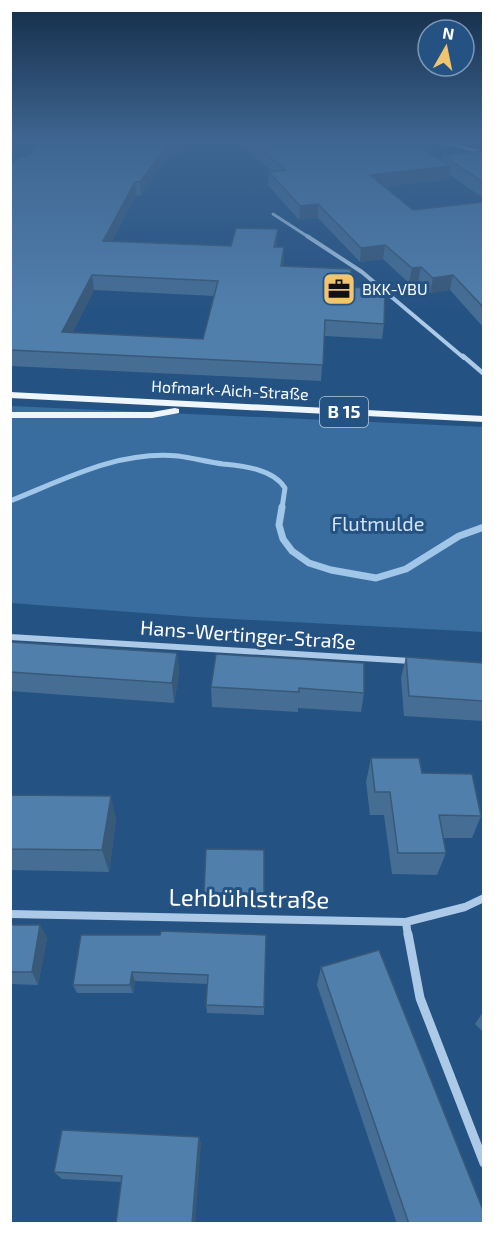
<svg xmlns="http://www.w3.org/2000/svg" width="494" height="1234" viewBox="0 0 494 1234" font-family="'Exo 2',sans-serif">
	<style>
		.green { fill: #396d9f }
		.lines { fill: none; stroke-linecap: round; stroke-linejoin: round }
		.stream-far1 { stroke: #a0c6e8; stroke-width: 5 }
		.stream { stroke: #a0c6e8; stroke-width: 7 }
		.minor-far5 { stroke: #accae7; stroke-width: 3 }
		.minor-far4 { stroke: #accae7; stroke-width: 4 }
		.minor-far3 { stroke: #accae7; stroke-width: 4.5 }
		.minor-far2 { stroke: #accae7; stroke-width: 6 }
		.minor-far1 { stroke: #accae7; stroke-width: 8 }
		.minor { stroke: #accae7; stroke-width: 9 }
		.primary { fill: #eef5fd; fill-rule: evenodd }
		.wall { fill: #466d94; fill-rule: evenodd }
		.shaded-wall { fill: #395978 }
		.building { fill: #517fac; stroke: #395978; stroke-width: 1.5; fill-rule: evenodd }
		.labels { text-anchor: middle; stroke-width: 6; stroke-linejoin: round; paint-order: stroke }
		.far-poi-label { font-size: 16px; fill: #fff; stroke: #245282; text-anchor: start }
		.far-street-label { font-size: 16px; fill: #fff; stroke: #245282 }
		.shield { fill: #245282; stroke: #bdcbda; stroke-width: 1.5 }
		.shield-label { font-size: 18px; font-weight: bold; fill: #fff }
		.park-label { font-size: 20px; fill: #d0e3f6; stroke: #245282 }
		.street-label { font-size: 20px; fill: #fff; stroke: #245282 }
		.near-street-label { font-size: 24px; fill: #fff; stroke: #245282 }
	</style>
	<rect width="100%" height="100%" fill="#245282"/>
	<polygon class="green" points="11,406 483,427 483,632 196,617 11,603"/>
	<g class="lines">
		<path class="stream-far1" d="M10,501C63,480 119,450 178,456C193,458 208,462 223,464C244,466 273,469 285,488L282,508"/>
		<polyline class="stream" points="282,507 279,525 283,539 292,551 309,563 331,570 376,578 406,569 459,536 484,527"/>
		<g class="minor-far5">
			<polyline points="442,142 484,153"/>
			<polyline points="273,214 310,238"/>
		</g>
		<polyline class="minor-far4" points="307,236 362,272 464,358"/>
		<polyline class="minor-far3" points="463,356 484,374"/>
		<polyline class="minor-far2" points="10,637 411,661"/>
		<g class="minor-far1">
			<polyline points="10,914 406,922 465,907 484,898"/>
			<polyline points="406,922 408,936"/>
		</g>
		<polyline class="minor" points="408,934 420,998 484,1163"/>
		<g class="primary">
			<polygon points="10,392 484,416 484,422 10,398"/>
			<polygon points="175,408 179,409 179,413 152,418 10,418 10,412 152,412"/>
		</g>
	</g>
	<g class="wall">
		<path d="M42,142H185L177,154L170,153L141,196L136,195L112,241L231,246L277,244V247H284L283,266L350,287L384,324L382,339L324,336L321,381L10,366V165L26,157ZM94,290L214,296L203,339L72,333Z"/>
		<polygon points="237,142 412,142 441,160 442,155 483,151 483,198 450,175 449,179 384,187 413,210 483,202 483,327 450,290 430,293 418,282 409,283 383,259 360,262 318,218 299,220 268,185 269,172 273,172"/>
		<polygon points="10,642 177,653 179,673 174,703 10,691"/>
		<polygon points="216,654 364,693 361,712 298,708 298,712 212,707 211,687"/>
		<polygon points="406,657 483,663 483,721 404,716 401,678"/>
		<polygon points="371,758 422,773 481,816 472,838 443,838 446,853 437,875 392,874 384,815 370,815 366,782"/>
		<polygon points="10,795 116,819 109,872 10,870"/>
		<polygon points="264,850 263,903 205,902 204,893"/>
		<polygon points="10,925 40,925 47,938 38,985 10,984"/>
		<polygon points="160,935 266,935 264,1015 207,1013 206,1005 207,984 135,981 133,993 77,993 73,985"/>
		<polygon points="321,967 483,1224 397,1224 317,985"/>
		<polygon points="483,1012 483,1032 475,1024"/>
		<polygon points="199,1137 201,1145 121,1182 62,1179 54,1172"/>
	</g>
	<g class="shaded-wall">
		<polygon points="169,142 170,142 170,153 141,196 140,182"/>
		<polygon points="177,142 185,142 177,154"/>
		<polygon points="451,166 449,179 369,189 370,175"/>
		<polygon points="135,182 136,195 105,256 103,241"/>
		<polygon points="318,204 318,218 299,220 300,206"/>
		<polygon points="278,229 277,244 274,262 274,247"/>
		<polygon points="385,245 383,259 360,262 361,248"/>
		<polygon points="284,247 284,262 281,281 281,266"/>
		<polygon points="421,267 418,282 409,283 412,268"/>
		<polygon points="92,275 94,290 64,348 62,332"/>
		<polygon points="453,275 450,290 430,293 433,278"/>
		<polygon points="177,653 179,673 174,703 172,683"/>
		<polygon points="111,796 116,819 109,872 102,850"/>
		<polygon points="40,925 47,938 38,985 32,972"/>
		<polygon points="132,972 135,981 133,993 130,985"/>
		<polygon points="199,1137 201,1145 195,1224 192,1224"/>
	</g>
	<g class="building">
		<path d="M42,142H169L140,182H135L103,241L231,246L236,228L278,229L274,247H284L281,266L351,269L350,287L385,289L384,324L325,320L323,365L10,350V165L20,157H26ZM92,275L218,281L203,339L62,332Z"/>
		<polygon points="252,142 412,142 451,166 370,175 413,210 483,202 483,307 453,275 433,278 421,267 412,268 385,245 361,248 318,204 300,206 269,172 286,170"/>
		<polygon points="483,151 483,182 442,155"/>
		<polygon points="10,642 177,653 172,683 10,672"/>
		<polygon points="216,654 364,663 364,693 299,688 299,692 211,687"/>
		<polygon points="406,657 483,663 483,701 409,696"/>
		<polygon points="371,758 419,758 422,773 472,774 481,816 439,815 446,853 398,853 390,792 375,792"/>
		<polygon points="10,795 111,796 102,850 10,849"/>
		<polygon points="206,849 264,850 264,894 204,893"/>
		<polygon points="10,925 40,925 32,972 10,972"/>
		<polygon points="161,931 266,935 264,1007 206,1005 208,975 132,972 130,985 73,985 81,935 160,935"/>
		<polygon points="379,950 483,1210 483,1224 409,1224 321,967"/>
		<polygon points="62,1130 199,1137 192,1224 116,1224 122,1176 54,1172"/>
	</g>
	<linearGradient id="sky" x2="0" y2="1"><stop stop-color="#142d48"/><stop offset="0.45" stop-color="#3f6692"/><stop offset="1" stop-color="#3f6692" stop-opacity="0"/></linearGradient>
	<rect width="494" height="315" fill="url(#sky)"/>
	<defs>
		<g id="office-square" transform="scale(1.725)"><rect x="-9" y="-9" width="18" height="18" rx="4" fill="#f1c470" stroke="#245282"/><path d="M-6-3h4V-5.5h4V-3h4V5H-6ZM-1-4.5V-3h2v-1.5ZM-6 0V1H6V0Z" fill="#111"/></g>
	</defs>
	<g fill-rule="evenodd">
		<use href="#office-square" x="339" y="289"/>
	</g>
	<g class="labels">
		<g class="far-poi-label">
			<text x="362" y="295">BKK-VBU</text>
		</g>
		<g class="far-street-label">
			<text transform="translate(230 390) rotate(3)" y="6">Hofmark-Aich-Straße</text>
		</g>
		<rect class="shield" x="320" y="397" width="48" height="30" rx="4.5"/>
		<g class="shield-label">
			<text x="344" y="418">B 15</text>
		</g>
		<g class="park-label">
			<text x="378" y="531">Flutmulde</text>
		</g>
		<g class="street-label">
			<text transform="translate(248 635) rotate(4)" y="7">Hans-Wertinger-Straße</text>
		</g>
		<g class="near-street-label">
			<text transform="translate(249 899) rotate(1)" y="8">Lehbühlstraße</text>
		</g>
	</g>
	<rect width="494" height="1234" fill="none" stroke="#ffffff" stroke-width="24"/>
	<g transform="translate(446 48) rotate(9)"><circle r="28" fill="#245282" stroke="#7c97b4" stroke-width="1.5"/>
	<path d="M0-4.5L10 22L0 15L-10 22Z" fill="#f1c470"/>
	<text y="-9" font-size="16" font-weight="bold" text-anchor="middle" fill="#ffffff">N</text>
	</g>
</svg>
